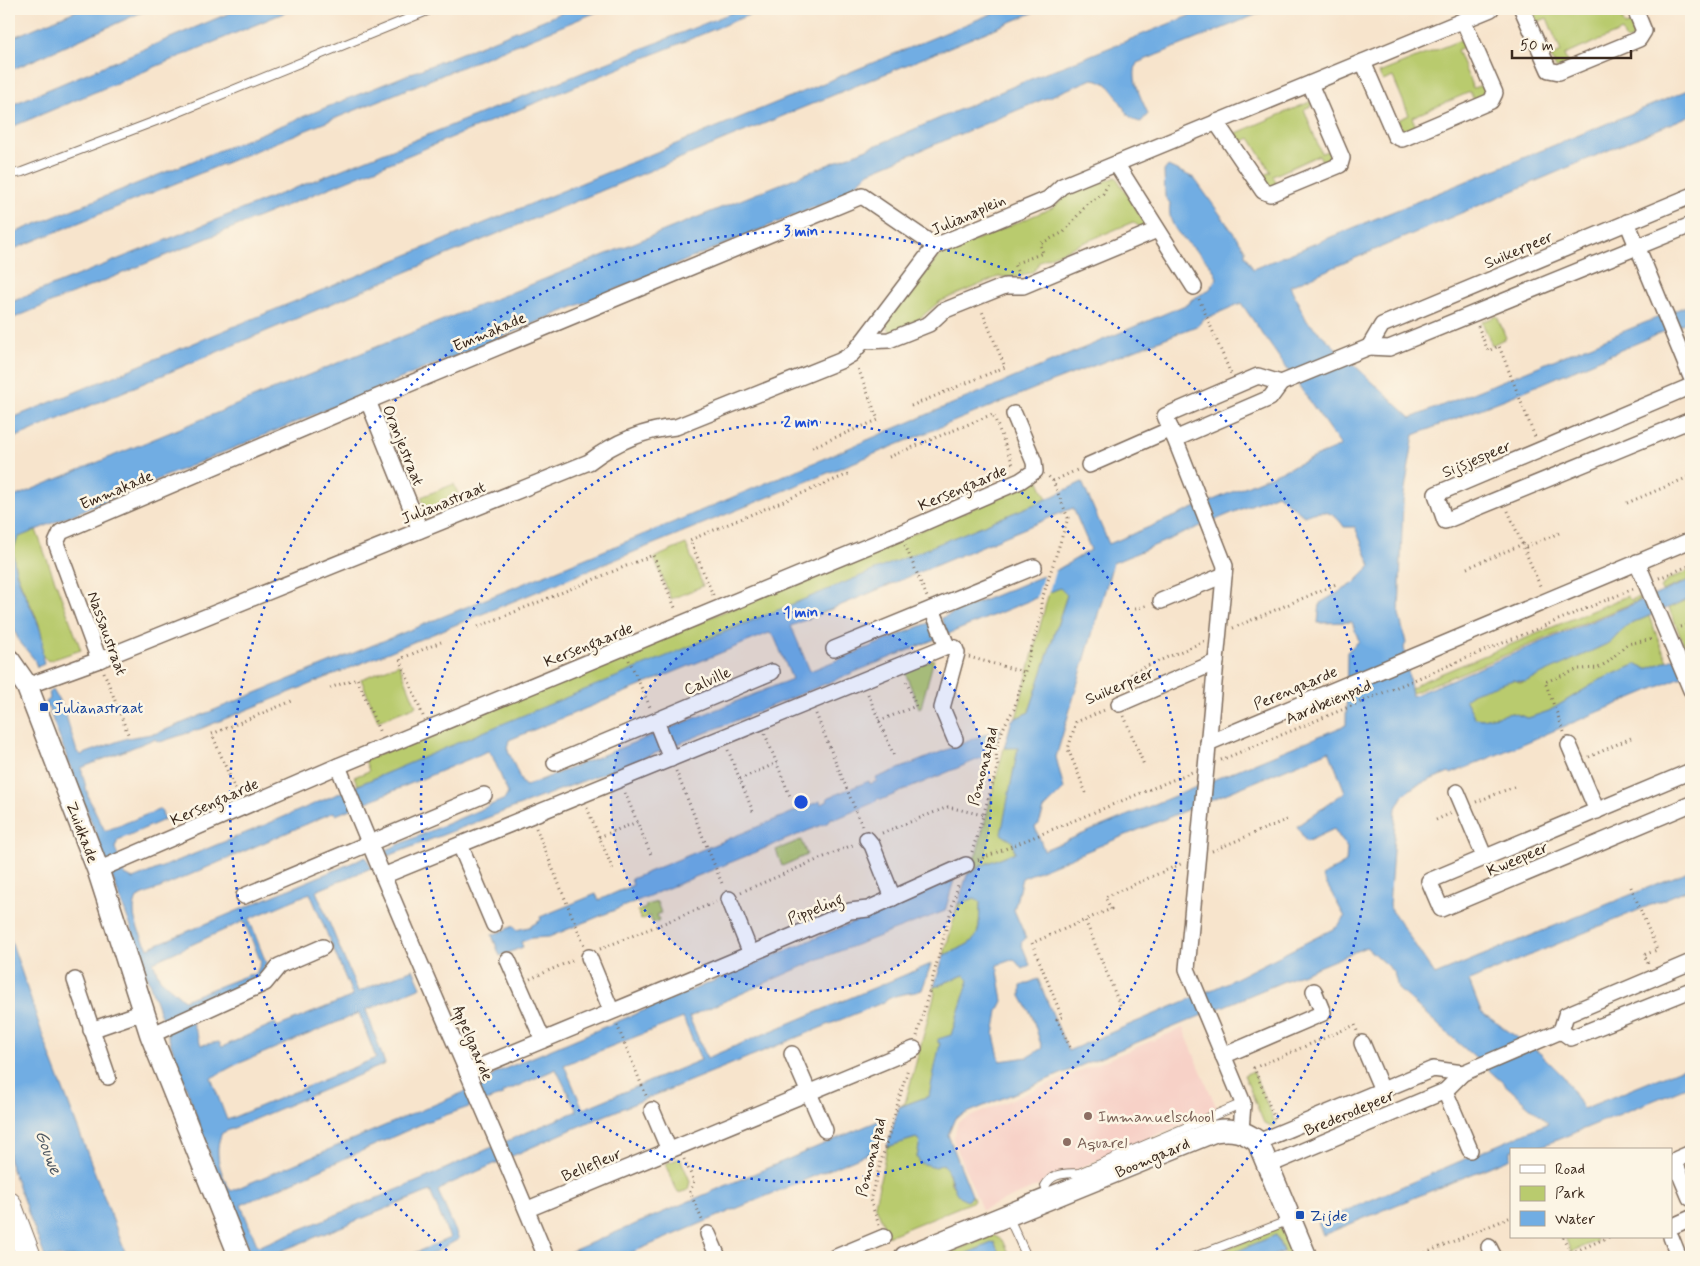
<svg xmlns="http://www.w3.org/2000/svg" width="1700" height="1266" viewBox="0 0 1700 1266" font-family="Mynerve,sans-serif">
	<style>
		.built { fill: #f7d1c7 }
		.green { fill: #b9cb6e; stroke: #7a7a46 }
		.water { fill: #71ade3; stroke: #566c80; fill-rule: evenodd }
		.pier { fill: #f7e4cc }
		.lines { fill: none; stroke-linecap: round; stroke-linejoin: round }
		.lane-casing { stroke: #7d6b5b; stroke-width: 10 }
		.street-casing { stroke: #7d6b5b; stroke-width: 18 }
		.secondary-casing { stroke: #7d6b5b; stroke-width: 24 }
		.primary-casing { stroke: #7d6b5b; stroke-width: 26 }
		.path { stroke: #7d6b5b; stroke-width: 3; stroke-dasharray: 1 4; stroke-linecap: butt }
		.lane { stroke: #fff; stroke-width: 8 }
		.street { stroke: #fff; stroke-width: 15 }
		.secondary { stroke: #fff; stroke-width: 21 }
		.primary { stroke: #fff; stroke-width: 24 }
		.ring { fill: none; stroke: #1d4ed8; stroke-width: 2.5; stroke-dasharray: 2.5 5 }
		.transit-dot { fill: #1a4fb4; stroke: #fcf5e5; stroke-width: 2 }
		.education-dot { fill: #8d6e63; stroke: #fcf5e5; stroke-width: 2 }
		.labels { text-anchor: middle; stroke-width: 5; stroke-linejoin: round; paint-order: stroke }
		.street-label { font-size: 16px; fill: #3b2a1e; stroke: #fcf5e5 }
		.transit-label { font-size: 16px; fill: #164399; stroke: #fcf5e5; text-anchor: start }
		.education-label { font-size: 16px; fill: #785e54; stroke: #fcf5e5; text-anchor: start }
		.water-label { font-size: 18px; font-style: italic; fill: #4e5863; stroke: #fcf5e5 }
		.centre { fill: #1d4ed8; stroke: #fcf5e5; stroke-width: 2.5 }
		.ring-label { font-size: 15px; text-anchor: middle; font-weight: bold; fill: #1d4ed8; stroke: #fcf5e5; stroke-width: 5; stroke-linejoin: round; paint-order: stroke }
	</style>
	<rect width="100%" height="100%" fill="#fcf5e5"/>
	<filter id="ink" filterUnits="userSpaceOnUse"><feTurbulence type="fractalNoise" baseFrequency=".02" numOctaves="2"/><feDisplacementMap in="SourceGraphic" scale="10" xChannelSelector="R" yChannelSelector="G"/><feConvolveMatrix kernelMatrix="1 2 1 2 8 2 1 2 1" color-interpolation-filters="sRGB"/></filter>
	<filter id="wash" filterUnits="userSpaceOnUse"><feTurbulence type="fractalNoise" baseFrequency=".0096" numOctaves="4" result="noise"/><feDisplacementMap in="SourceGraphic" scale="20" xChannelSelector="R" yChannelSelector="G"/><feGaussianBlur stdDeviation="1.12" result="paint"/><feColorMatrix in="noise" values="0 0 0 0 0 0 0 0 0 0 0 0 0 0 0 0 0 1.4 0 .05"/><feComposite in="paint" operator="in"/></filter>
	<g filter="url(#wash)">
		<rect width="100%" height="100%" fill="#f7e4cc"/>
		<polygon class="built" points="1183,1028 1217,1109 982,1210 953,1139 958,1122"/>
		<g class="green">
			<polygon points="1537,9 1618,9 1625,26 1635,23 1640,35 1626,41 1622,31 1564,55 1568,64 1556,69 1551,57 1561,52 1547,18 1537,22 1533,11"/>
			<polygon points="1463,39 1466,46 1457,50 1473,88 1483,85 1488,97 1475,102 1470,92 1412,117 1416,127 1403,132 1398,120 1409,115 1393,77 1383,81 1379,73"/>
			<polygon points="1312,101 1313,105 1304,109 1321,153 1331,150 1336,160 1324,165 1319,155 1273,176 1277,185 1269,189 1261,177 1271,172 1250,138 1238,144 1232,135"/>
			<polygon points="1116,177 1146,225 1141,228 1133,222 1040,261 1034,271 1019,277 998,277 939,302 919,319 890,332 885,323 940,255 1052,208 1068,195"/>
			<polygon points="1497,316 1506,338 1492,345 1482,322"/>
			<polygon points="1038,479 1047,499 358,785 354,777 369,771 365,760 1016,491"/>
			<polygon points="454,484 459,496 426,510 421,497"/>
			<path d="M36,530L81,650L48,661L41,654C41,649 42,643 42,638C40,609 0,566 18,537Z"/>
			<polygon points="686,544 703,586 671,599 654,558"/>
			<polygon points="1691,570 1691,579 1662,591 1660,588 1668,580"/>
			<polygon points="1060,588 1067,595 1029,712 1016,718 1049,592"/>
			<polygon points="1627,596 1631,600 1638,597 1640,600 1412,693 1411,689 1421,682"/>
			<polygon points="1691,598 1691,651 1687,652 1669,608"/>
			<path d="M1649,616L1667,661L1647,669L1637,664L1600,680L1549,711L1528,718L1512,713L1482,719L1475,718L1465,699C1470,693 1505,679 1514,680C1516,680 1519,682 1521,683L1611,642L1626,626Z"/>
			<polygon points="934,659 921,707 919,708 905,672"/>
			<polygon points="399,664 416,706 378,721 361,679"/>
			<path d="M1018,747C1013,778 1007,822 1015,852L983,865L967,875L977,852L1004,748Z"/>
			<polygon points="801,840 807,855 782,866 776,850"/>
			<path d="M975,898L980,902C979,941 980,940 944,955L958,904Z"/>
			<polygon points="657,902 661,913 657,915 659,920 653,923 650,916 641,920 638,911 646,908 646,905"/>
			<polygon points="964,975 969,980 951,1035 941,1043 929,1096 899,1107 905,1103 935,993 934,987"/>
			<polygon points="1253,1071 1276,1125 1272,1126 1264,1123 1244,1075"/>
			<polygon points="916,1138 920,1141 917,1157 943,1164 949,1170 951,1184 967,1201 972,1195 974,1201 888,1236 875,1204 887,1147"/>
			<polygon points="680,1158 690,1181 688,1190 678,1193 665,1164"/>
			<polygon points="1278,1223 1291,1250 1287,1255 1288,1257 1286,1257 1276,1235 1223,1257 1208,1257 1271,1231"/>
			<polygon points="993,1235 1002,1240 1010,1257 1001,1257 994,1242 958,1257 939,1257"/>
			<polygon points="1565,1237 1595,1237 1597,1241 1571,1252"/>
		</g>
		<g class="water">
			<polygon points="80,9 149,9 9,71 9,39"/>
			<polygon points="239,9 293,9 9,128 9,106"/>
			<polygon points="571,9 604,9 9,251 9,235"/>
			<polygon points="741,9 763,9 9,320 9,303"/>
			<polygon points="1003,9 1042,9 482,240 9,440 10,419"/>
			<path d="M1206,9H1270L1137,63C1130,80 1142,99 1148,114L1141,122C1119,120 1122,81 1092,79L869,172L846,194L19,537C0,565 37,608 42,637C43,646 41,654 44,664L37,667L34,659L19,641L9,618V499L369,350L894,138L1021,83Z"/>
			<path d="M1691,89V115L1290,286L1307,321L1411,418L1691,304V320L1515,395L1414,435L1403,501L1399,614L1406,643L1404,647L1412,696L1691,580V598L1626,626L1611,642L1525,682L1513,680L1473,693L1465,699L1475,718L1482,719L1512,713L1528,718L1549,711L1600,680L1637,664L1647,669L1691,651V673L1451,774L1449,772L1415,786L1403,795L1396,808L1389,906L1435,975L1691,870V888L1469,981L1481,1012L1541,1054L1564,1077L1583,1109L1691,1065V1085L1532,1150H1511V1158L1323,1235L1318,1223L1548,1123L1398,989L1394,972L1366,947L955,1118L948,1135L972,1195L967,1201C950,1195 954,1176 943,1164L936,1167L920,1163L917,1157L920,1141L916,1138L887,1147L899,1107L929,1096L940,1043H938V1039L951,1035L969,980L964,975L934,987L944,955C980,940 979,941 980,902L975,898L958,904L967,875L983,865L1015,852L1012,841L1001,834L1018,748H1004L1012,720L1029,712L1067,595L1060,588L948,634L941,618L1055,571L1091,550L1073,508L791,626L810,671L931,622L938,638L661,751L388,856L386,850L505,799L508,793L492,755L488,751L336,815L334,812L137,898C129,915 139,932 148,948L366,857L371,868L316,891L358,992L413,969L421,987L366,1010L385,1064L222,1133C213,1151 220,1174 231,1191L488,1082L495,1073L954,880L945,911L819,959L689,1017L707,1058L931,964L922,990C909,995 896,992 884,1002L584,1124L447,1185L438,1191L459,1239L426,1257H405L450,1238L430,1191L266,1257H252L233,1209L224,1194L146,974L140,951L46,702L50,699L49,692L53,690L64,709L77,752L81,755L127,738L158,733L679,520L1190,303V301L1210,289L1217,278C1208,249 1164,239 1170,203L1165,197L1164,171L1168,166L1194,178L1245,249V255L1253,269ZM1241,303L1341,446L1109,544L1082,482L1047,499L490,729L253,830L133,879L125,875L115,848L118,840L164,820L161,809L105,831L89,799L81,768L154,739L160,742L200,729L1036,388L1199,325L1202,320ZM1277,494L1304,516C1322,509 1333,510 1344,527H1355L1371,566L1353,584L1320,603L1318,623L1352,622L1359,641L1347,652L1346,725L1044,850L1035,827L1039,824L1044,809L1064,789L1056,757L1113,563ZM769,633L774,636L792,679L526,786L522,783L507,748L509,740ZM1329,751L1345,792L1297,826L1306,842L1334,829L1347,848L1346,862L1322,876L1345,917L1337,927L1218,987L1068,1051L1038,979L1021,986V996L1032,1016L1042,1048L1028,1057L1000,1061L994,1035L998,1011L1003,1001L997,965L1014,959L1022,969L1030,965L1021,943L1026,938L1014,910L1022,878ZM310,893L353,996L277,1027L275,1023L222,1047L219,1042L201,1045L187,1010L260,977L266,963L249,919ZM244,921L261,962L256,974L248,975L184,1000L160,979L153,962ZM359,1013L376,1058L227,1120L211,1078L235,1065ZM683,1018L701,1060L583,1109L564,1065ZM556,1069L577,1111L488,1149L428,1177L260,1246L257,1245L241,1205L426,1122L503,1095L502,1093Z"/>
			<polygon points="1001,728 991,754 881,800 879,798 875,802 838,818 831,818 829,822 549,937 532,938 521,942 523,947 500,956 492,935 514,926 516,930 529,927 541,920 540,917 596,894 599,900 633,885 631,879 820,801 821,804 828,801 827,798 869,781 870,784 877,781 876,778"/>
			<polygon points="9,934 45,1042 127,1257 45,1257 9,1162"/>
			<polygon points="885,1118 876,1150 621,1257 558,1257"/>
			<polygon points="1276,1235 1283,1252 1270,1257 1223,1257"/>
			<polygon points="994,1242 1001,1257 958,1257"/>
		</g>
		<polygon class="pier" points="1056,568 1048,595 1036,600 1044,573"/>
	</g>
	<g filter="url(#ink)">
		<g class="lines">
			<g class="lane-casing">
				<g id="lane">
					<polyline points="9,175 22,172 169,116 432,9"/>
					<path d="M1050,1198L1045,1186C1053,1172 1064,1174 1079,1173L1243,1103"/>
					<polyline points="1008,1216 1027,1257"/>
					<polyline points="1194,1257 1290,1220"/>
				</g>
			</g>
			<g class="street-casing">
				<g id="street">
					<polyline points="1522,9 1549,70 1559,72 1639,39 1644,31 1635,9"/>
					<polyline points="1363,62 1395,136 1402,139 1491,101 1495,93 1463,20"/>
					<polyline points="1216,122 1263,191 1270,194 1340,165 1342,158 1310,84"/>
					<polyline points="1117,165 1194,287"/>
					<polyline points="1691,196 1382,325 1369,347 1389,348 1691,225"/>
					<polyline points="1627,222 1691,377"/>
					<polyline points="863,341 889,340 929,324 943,311 1005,286 1023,286 1157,230"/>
					<polygon points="1258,376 1281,383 1270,398 1175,439 1165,416"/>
					<polyline points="1281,383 1369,347"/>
					<polyline points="1691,386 1436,494 1445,521 1691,420"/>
					<polyline points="368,401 420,530"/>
					<polyline points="1175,439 1225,566 1187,969 1243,1103 1241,1131"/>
					<polyline points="1089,465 1171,429"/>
					<polyline points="1637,562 1691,690"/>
					<polyline points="1161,601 1224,575"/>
					<polyline points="932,609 947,646"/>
					<polyline points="834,649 1034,567"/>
					<polyline points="99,660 56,543 61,532 368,401 862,196 935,246"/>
					<path d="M27,686L99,660L589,462C615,442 643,430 676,427L840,361L852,354L863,341L935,246L1048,199L1062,186L1491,9"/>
					<polyline points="1119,704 1216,662"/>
					<polyline points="656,721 671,759"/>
					<polyline points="1208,743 1691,540"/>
					<polyline points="1569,745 1597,811"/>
					<polyline points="555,763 772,672"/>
					<path d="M338,766C403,931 479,1093 546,1257"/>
					<polyline points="1691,771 1429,881 1441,909 1691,804"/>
					<polyline points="1457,792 1485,858"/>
					<polyline points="867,839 872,845 893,898"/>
					<polyline points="460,845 494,925"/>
					<polyline points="98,870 338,766 900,533 1020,481 1035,471 1034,462 1014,414"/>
					<polyline points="383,876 947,646 955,648 957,653 942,708 955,739"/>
					<polyline points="244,896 484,795"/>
					<polyline points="729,899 751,954"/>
					<polyline points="589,957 611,1010"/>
					<polyline points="508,960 543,1040"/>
					<polyline points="75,980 108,1077"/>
					<polyline points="91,1030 143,1012"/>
					<polyline points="1561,1031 1571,1038 1691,990"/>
					<polyline points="151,1035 265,983 279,966 323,947"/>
					<polyline points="1362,1043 1382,1090"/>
					<polyline points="792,1054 825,1130"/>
					<polyline points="1223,1056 1323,1013 1314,991"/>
					<path d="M467,1072C595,1018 723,967 850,911L868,909L966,865"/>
					<polyline points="1445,1091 1470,1150"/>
					<polyline points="652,1110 669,1150"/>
					<polyline points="1258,1142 1433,1069 1463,1073"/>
					<polyline points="1267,1166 1445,1091 1463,1073 1561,1031 1566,1015 1691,962"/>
					<polyline points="1690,1198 1676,1165 1677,1159 1691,1153"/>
					<polyline points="528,1209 914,1049"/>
					<polyline points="1671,1227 1691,1218"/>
					<polyline points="708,1234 718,1257"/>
					<polyline points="1671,1237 1679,1257"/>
					<polyline points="1489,1247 1494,1257"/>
					<polyline points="836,1257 884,1237"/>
				</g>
			</g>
			<g class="secondary-casing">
				<g id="secondary">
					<polyline points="9,660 27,686 98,870 151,1035 240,1257"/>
					<path d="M905,1257L1215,1131C1232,1128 1245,1131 1258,1142L1306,1257"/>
				</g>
			</g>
			<g class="primary-casing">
				<polyline id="primary" points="9,1204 29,1257"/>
			</g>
			<g class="path">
				<polyline points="1017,271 1014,264 1043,253 1040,244 1064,232 1088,203 1103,194 1108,183"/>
				<polyline points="1199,299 1231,374"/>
				<polyline points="1478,326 1488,351 1499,346 1535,437"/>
				<polyline points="911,406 1005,367 982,311"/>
				<polyline points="812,447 878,420 858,368"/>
				<polyline points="889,457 993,414 1014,467"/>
				<polyline points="1053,481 1077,470"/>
				<polyline points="1627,503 1691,476"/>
				<polyline points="1508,511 1541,588"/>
				<polyline points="905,545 927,597"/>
				<polyline points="1467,568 1523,544 1526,547 1559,533"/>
				<polyline points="1659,578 1691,565"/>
				<polyline points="713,595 690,540 851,473"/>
				<polyline points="1135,609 1149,605"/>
				<polyline points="478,627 653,555 676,610"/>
				<polyline points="1680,627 1691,625"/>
				<polyline points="1233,628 1336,584"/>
				<polyline points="9,637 11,644"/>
				<polyline points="969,657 1024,672"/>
				<polyline points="629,660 650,707"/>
				<polyline points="104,672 128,734"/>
				<polyline points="1136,683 1131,673 1205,641"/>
				<polyline points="330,688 357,678 380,733"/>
				<polyline points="868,694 894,756"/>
				<polyline points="816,714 862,826"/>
				<polyline points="423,716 400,659 441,642"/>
				<polyline points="1124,716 1144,765"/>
				<polyline points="879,721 916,706 905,678"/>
				<polyline points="1564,732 1545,682 1579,669 1598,668 1608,662 1627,644 1653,639"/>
				<polyline points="765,734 791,799"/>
				<polyline points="728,750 754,814"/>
				<polyline points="1589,757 1631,738"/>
				<polyline points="1221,760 1633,589"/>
				<polyline points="676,771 723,886"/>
				<polyline points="740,779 777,763"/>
				<polyline points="625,793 652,857"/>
				<polyline points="1086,793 1068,749 1076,722 1107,709"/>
				<polyline points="237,794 212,734 292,701"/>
				<polyline points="1476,802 1516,786"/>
				<polyline points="587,808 614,872"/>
				<polyline points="1436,820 1452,813"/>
				<polyline points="536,828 584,945"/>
				<polyline points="882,833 948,807 983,815"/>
				<polyline points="599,837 637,822"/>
				<polyline points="1212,851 1288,819"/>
				<path d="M972,852L998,766C992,749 1004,724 1014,709L1042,612L1041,602L1068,518L1053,481L1047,475"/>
				<polyline points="978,860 1192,772"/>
				<polyline points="1631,887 1657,950 1644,955 1649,965"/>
				<polyline points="741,892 855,844"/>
				<polyline points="600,949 716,902"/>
				<polyline points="530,979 575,959"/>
				<polyline points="1120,1005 1085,920 1111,909 1105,897 1183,863"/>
				<polyline points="617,1025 647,1098"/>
				<polyline points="917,1036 958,885"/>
				<polyline points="1070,1047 1057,1019 1062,1017 1032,943 1085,920"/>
				<polyline points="1275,1119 1254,1068 1355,1025 1357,1031"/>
				<polyline points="684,1159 694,1181 690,1192 703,1222"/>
				<polyline points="879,1225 870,1200 908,1068"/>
				<polyline points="1563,1237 1571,1254"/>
				<polyline points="1416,1257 1511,1217"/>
				<polyline points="1562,1257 1609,1237"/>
			</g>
			<use href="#lane" class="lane"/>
			<use href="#street" class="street"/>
			<use href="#secondary" class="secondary"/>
			<use href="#primary" class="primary"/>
		</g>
	</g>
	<circle cx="801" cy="802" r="190" fill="#1d4ed8" fill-opacity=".12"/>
	<g class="ring">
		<circle cx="801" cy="802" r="190"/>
		<circle cx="801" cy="802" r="380"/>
		<path d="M453 1255A571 571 0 1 1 1149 1255"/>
	</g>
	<g class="transit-dot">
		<rect x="39" y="702" width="10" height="10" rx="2.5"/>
		<rect x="1295" y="1210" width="10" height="10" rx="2.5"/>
	</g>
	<g class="education-dot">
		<circle cx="1088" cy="1116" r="5"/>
		<circle cx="1067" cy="1142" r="5"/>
	</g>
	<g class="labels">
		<g class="street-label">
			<text transform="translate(968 214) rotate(-24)" y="6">Julianaplein</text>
			<text transform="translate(1518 249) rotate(-23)" y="6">Suikerpeer</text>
			<text transform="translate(489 331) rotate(-23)" y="6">Emmakade</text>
			<text transform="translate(404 445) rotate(68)" y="6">Oranjestraat</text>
			<text transform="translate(1476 458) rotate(-23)" y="6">Sijsjespeer</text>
			<text transform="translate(962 487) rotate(-23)" y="6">Kersengaarde</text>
			<text transform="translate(116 489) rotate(-23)" y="6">Emmakade</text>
			<text transform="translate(443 502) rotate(-22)" y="6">Julianastraat</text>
			<text transform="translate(108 633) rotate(70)" y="6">Nassaustraat</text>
			<text transform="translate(588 644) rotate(-22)" y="6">Kersengaarde</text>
			<text transform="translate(707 680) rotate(-23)" y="6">Calville</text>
			<text transform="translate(1119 685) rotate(-23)" y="6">Suikerpeer</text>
			<text transform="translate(1295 687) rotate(-23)" y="6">Perengaarde</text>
			<text transform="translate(1328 701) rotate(-23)" y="6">Aardbeienpad</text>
			<text transform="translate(982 766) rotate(-76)" y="6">Pomonapad</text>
			<text transform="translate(214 801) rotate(-24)" y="6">Kersengaarde</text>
			<text transform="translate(83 832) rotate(69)" y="6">Zuidkade</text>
			<text transform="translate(1517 858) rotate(-23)" y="6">Kweepeer</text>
			<text transform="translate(815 908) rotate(-22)" y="6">Pippeling</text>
			<text transform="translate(474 1043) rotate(67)" y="6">Appelgaarde</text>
			<text transform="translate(1349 1112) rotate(-23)" y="6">Brederodepeer</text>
			<text transform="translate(870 1157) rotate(-76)" y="6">Pomonapad</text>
			<text transform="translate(1152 1157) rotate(-23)" y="6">Boomgaard</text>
			<text transform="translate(591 1164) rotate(-23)" y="6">Bellefleur</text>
		</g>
		<g class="transit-label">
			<text x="54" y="713">Julianastraat</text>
			<text x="1310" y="1221">Zijde</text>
		</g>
		<g class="education-label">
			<text x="1098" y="1122">Immanuelschool</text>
			<text x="1077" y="1148">Aquarel</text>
		</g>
		<g class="water-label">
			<text transform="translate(49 1152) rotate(69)" y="6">Gouwe</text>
		</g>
	</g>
	<circle cx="801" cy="802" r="8" class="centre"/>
	<g class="ring-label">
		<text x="801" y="236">3 min</text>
		<text x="801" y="427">2 min</text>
		<text x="801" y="617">1 min</text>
	</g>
	<rect width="1700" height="1266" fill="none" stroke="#fcf5e5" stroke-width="30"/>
	<rect x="1510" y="1148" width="162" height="90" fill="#fcf5e5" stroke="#afa495"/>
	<rect x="1520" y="1165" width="25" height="8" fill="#ffffff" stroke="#afa495"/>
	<text x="1555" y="1174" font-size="15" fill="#3b2a1e">Road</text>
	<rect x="1520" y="1186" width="25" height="15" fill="#b9cb6e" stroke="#afa495"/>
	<text x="1555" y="1198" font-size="15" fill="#3b2a1e">Park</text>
	<rect x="1520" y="1211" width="25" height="15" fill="#71ade3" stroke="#afa495"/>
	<text x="1555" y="1224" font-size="15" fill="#3b2a1e">Water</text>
	<path d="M1512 50v8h119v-8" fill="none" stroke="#3b2a1e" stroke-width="2.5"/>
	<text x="1520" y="50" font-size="15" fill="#3b2a1e" stroke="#fcf5e5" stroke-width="4" paint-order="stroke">50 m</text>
</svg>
